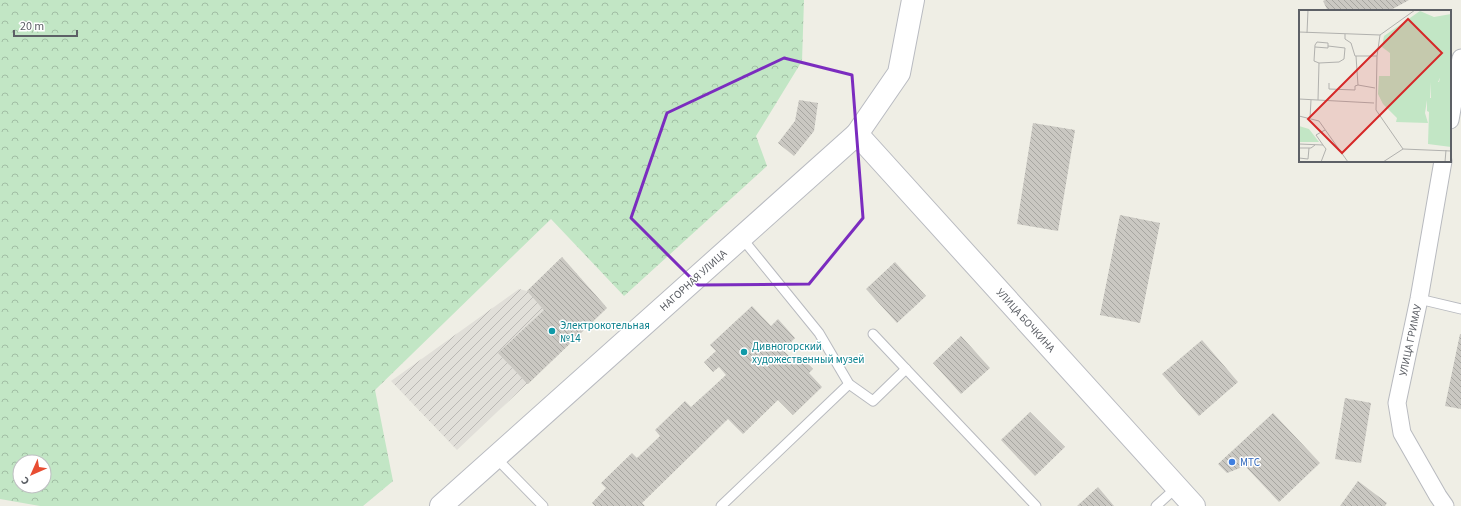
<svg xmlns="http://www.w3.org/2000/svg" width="1461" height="506" viewBox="0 0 1461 506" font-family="'Source Sans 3',sans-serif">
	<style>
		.industrial { fill: url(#industrial-furrows) }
		.forest { fill: url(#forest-crowns); fill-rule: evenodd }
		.building { fill: url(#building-back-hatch) }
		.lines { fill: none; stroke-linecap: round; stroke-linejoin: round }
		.service-casing { stroke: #b8babf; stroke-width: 11 }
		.minor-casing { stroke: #b8babf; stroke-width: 19 }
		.secondary-casing { stroke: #b9bbc1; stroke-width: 24 }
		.service { stroke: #fff; stroke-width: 9 }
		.minor { stroke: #fff; stroke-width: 17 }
		.secondary { stroke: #fff; stroke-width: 22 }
		.marked { fill: none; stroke: #7b2cbf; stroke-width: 3; stroke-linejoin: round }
		.culture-dot { fill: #0f9aa8; stroke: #fff; stroke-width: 1.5 }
		.shop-dot { fill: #3f7fe0; stroke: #fff; stroke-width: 1.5 }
		.labels { text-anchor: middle; stroke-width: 3; stroke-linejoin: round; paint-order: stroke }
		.street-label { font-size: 11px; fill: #5d6066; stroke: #fff }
		.culture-label { font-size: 11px; fill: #0d838f; stroke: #fff; text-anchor: start }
		.shop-label { font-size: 11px; fill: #366cbe; stroke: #fff; text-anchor: start }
		.inset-road { fill: none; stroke: #b1b1ae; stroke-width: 1 }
		.view { fill: #d62828; fill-opacity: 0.15; stroke: #d62828; stroke-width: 2 }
		.inset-edge { fill: none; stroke: #5d6066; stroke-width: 2 }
	</style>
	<defs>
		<pattern id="industrial-furrows" width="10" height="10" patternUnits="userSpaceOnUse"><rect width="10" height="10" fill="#e1dfd9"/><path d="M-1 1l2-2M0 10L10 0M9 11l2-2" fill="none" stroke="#bab8b4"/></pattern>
		<pattern id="forest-crowns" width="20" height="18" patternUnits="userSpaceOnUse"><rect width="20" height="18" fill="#c2e6c5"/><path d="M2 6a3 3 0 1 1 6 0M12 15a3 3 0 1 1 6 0" fill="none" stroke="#a1bea4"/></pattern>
		<pattern id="building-back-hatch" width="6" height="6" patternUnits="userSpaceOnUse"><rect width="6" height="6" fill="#cac8c2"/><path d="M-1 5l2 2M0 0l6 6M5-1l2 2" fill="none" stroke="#a7a6a1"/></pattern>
	</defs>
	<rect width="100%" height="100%" fill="#efeee5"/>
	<polygon class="industrial" points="562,257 607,308 457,450 391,381 519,289 527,291"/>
	<path class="forest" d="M0,0H804L802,61L756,136L767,166L624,296L551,219L375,390L393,481L363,506H40L0,499ZM20,462H44V486H20Z"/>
	<g class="building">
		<polygon points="1325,0 1409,0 1389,11 1328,11 1323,1"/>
		<polygon points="799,100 818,103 814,131 794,156 778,143 795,121"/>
		<polygon points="1033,123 1075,130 1058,231 1017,224"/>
		<polygon points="1120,215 1160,223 1140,323 1100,315"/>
		<polygon points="562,257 607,308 528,384 498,353 544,310 527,291"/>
		<polygon points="895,262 926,296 897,323 866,289"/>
		<polygon points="752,306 771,326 778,319 795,338 783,350 798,365 803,359 813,369 809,373 822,387 793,415 778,400 743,434 728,419 642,503 645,506 595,506 592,503 606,488 601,483 632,453 637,458 660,436 655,430 685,401 691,407 726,375 719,367 713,372 704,362 716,351 710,345"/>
		<polygon points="1460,334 1461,334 1461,409 1445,406"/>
		<polygon points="961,336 990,368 961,394 933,363"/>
		<polygon points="1202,340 1238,382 1199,416 1162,374"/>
		<polygon points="1345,398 1371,403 1361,463 1335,459"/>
		<polygon points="1030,412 1065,447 1035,476 1001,440"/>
		<polygon points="1273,413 1320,463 1279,502 1245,466 1227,473 1218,464"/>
		<polygon points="1358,481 1387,503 1385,506 1340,506"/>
		<polygon points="1098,487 1114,506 1077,506"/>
	</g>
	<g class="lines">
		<g class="service-casing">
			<g id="service">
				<polyline points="741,237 819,333 849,384 873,401 906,369 1036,506"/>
				<polyline points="1419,299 1461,309"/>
				<polyline points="873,334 906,369"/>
				<polyline points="496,458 543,506"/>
				<polyline points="721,506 849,384"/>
				<polyline points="1156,506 1177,487"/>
			</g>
		</g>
		<g class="minor-casing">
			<g id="minor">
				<polyline points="1450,120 1461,58"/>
				<polyline points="1443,161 1419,299 1397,403 1402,433 1438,496 1445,506"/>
			</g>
		</g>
		<g class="secondary-casing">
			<g id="secondary">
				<polyline points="857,134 1194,506"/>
				<polyline points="441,506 857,134 899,73 913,0"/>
			</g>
		</g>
		<use href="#service" class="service"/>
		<use href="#minor" class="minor"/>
		<use href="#secondary" class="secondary"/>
	</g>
	<path class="marked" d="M784,58L852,75L863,218L809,284L698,285L631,218L667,113Z"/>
	<g class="culture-dot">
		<circle cx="552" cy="331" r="4"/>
		<circle cx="744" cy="352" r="4"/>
	</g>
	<circle class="shop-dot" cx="1232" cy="462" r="4"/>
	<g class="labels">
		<g class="street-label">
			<text transform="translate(693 280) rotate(-42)" y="4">НАГОРНАЯ УЛИЦА</text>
			<text transform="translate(1026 320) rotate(48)" y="4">УЛИЦА БОЧКИНА</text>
			<text transform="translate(1410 340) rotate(-78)" y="4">УЛИЦА ГРИМАУ</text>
		</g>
		<g class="culture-label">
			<text x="560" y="329">Электрокотельная<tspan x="560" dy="13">№14</tspan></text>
			<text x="752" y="350">Дивногорский<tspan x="752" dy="13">художественный музей</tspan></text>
		</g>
		<g class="shop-label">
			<text x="1240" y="466">МТС</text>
		</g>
	</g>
	<g transform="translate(1299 10)">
		<rect width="152" height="152" fill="#efeee5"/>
		<path d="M141,68H152V137L129,134L130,102L128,101V88H132V72H140Z" fill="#c2e6c5"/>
		<path d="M121,1L135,7L152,4V68H141L139,72H132L131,88L128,90L126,103L129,113L97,112L98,108L84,94L79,84L80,66H91V43L83,37L85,26Z" fill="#c2e6c5"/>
		<path d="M0,116L10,119L20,132H0Z" fill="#c2e6c5"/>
		<path class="inset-road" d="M116,0L81,25L78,46L77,100L104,139L152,141M0,22L81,25M8,23L9,0M46,24V29L52,33L56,46H78M16,37L29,38V36M57,46L59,75M30,73V79L56,80V76L59,75L76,78M0,89L75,93M19,90L20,53L15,51L16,35L18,32L29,33V36L46,38L45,49L40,52L20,53M0,106L20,111L49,152M11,108L12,90M0,134L24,135L17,125L26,120M0,138H12L16,135M0,148L9,149L10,138M22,152L27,139L24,135M84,152L104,139M146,152L147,140"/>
		<path class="view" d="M109,9L143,43L43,143L9,109Z"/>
		<rect width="152" height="152" class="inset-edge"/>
	</g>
	<g transform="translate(32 474) rotate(225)"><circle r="19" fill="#ffffff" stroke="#bebfc2"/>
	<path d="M0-3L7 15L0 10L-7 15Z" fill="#e84d32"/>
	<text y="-6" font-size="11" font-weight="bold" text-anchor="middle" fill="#5d6066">С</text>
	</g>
	<path d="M14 30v6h63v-6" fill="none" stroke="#5d6066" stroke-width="2"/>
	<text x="20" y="30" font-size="12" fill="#5d6066" stroke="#ffffff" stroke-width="3" paint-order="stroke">20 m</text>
</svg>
